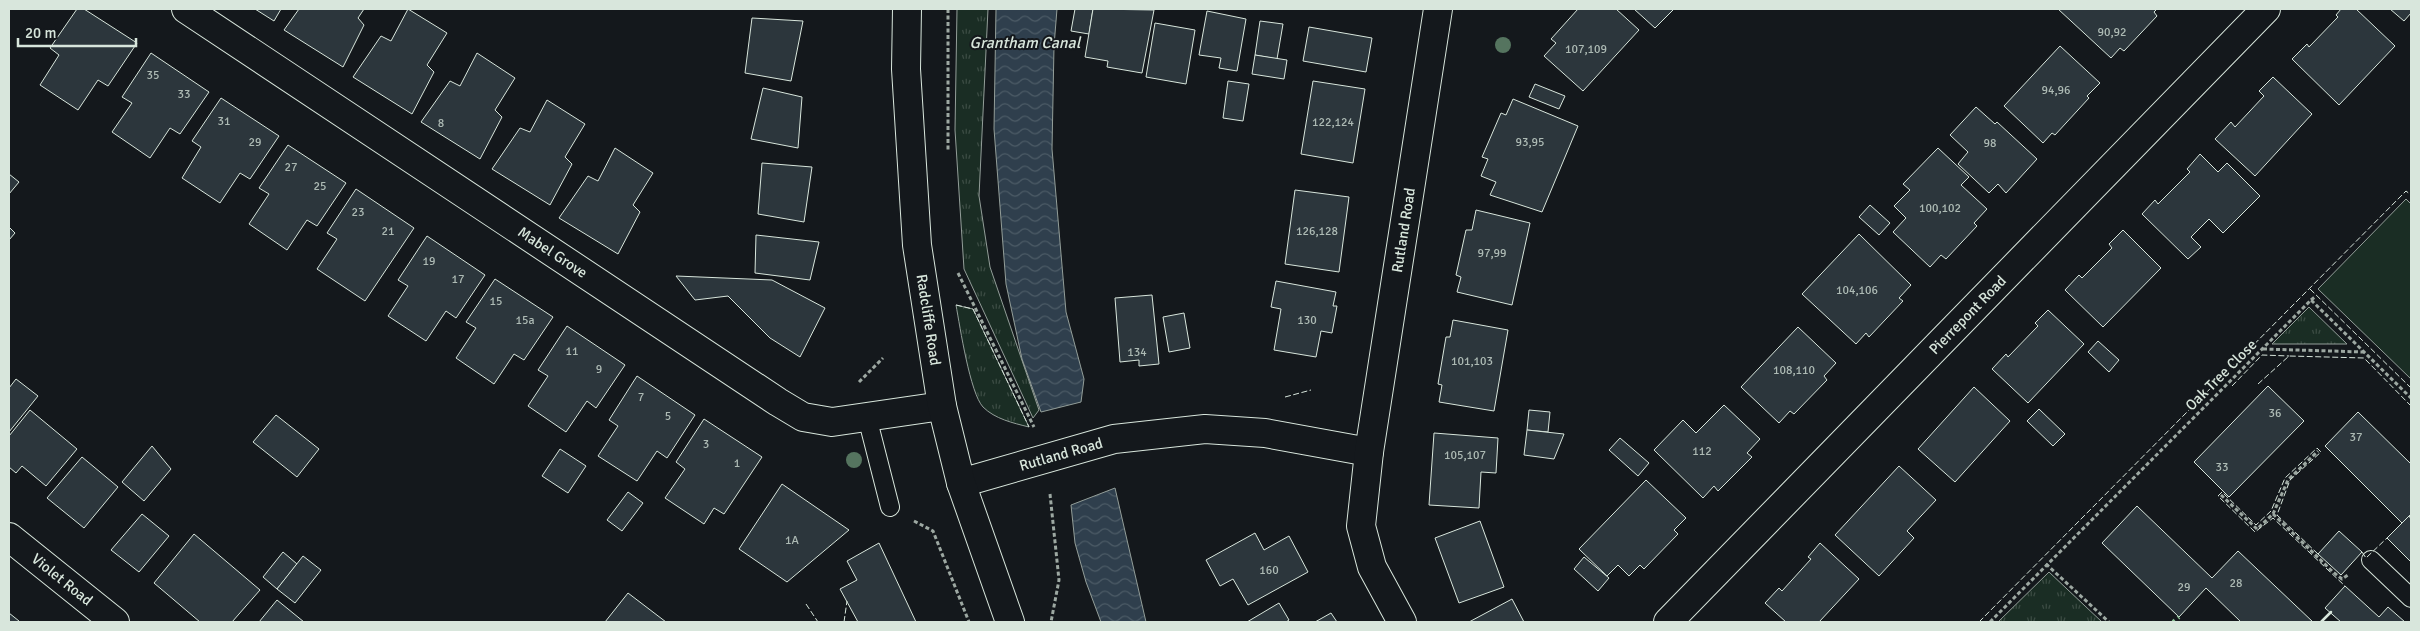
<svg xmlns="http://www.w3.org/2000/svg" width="2420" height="631" viewBox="0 0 2420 631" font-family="Signika,sans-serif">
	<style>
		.grass { fill: url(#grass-tufts); stroke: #939e99 }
		.park { fill: #1a2d24; stroke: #939e99 }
		.water { fill: url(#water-waves); stroke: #939e99 }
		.building { fill: #2c363c; stroke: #d8e6dc }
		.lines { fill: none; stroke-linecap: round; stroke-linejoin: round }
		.service-casing { stroke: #d8e6dc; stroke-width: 20 }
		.minor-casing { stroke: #d8e6dc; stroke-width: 30 }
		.trunk-casing { stroke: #d8e6dc; stroke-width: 30 }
		.path { stroke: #9da8a2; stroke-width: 3; stroke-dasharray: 4 2.5; stroke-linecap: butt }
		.service { stroke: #14181c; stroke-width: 18 }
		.minor { stroke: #14181c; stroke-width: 28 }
		.trunk { stroke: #14181c; stroke-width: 28 }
		.hedge { stroke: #8ac095; stroke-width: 4; stroke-dasharray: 2.5 4; stroke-linecap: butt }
		.fence { stroke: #d8e6dc; stroke-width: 1; stroke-dasharray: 6 2.5; stroke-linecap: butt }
		.wall { stroke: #d8e6dc; stroke-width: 2.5 }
		.tree { fill: #55745f }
		.labels { text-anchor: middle; stroke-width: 4; stroke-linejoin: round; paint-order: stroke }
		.number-label { font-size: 12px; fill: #adbab4 }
		.street-label { font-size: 15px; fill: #d8e6dc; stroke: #14181c }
		.water-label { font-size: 16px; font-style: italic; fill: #d8e6dc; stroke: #14181c }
	</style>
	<defs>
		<pattern id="grass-tufts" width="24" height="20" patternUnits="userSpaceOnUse" patternTransform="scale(1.25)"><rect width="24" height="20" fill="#1a2d24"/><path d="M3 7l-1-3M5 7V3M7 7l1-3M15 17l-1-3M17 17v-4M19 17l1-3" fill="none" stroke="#3b4b43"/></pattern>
		<pattern id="water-waves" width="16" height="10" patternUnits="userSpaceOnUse" patternTransform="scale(1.25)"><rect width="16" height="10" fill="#2f3f4d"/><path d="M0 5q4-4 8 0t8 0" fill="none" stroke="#4c5b66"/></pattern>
	</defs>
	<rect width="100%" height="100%" fill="#14181c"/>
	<g class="grass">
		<polygon points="957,9 988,9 979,196 990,267 1039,410 1033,418 964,269 955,130"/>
		<path d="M956,305L973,309L1029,427C1013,423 995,419 983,407C970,393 960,327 956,305Z"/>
		<polygon points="2309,307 2347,344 2272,344"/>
		<polygon points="2049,572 2102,622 1998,622"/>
	</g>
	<polygon class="park" points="2406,199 2411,204 2411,379 2318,289"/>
	<g class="water">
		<polygon points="996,9 1057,9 1054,46 1052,149 1066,312 1084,379 1081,402 1041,412 1022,359 1006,284 994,129"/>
		<polygon points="1115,488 1146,622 1101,622 1086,582 1075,543 1071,505"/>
	</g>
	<g class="building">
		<polygon points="77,9 84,9 137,43 108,86 98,80 78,110 40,85 59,55 50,48"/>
		<polygon points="255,9 281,9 274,21"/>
		<polygon points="299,9 364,9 358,18 364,25 343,67 284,30"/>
		<polygon points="408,9 447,33 427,65 434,72 412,114 353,77 381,36 391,41"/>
		<polygon points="1075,9 1093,9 1089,34 1071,31"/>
		<polygon points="1093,9 1154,10 1142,73 1107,67 1108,61 1085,57"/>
		<polygon points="1578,9 1616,9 1639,30 1583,91 1544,56 1556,43 1551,39"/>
		<polygon points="1634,9 1674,9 1655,28"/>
		<polygon points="2058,9 2157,9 2154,12 2157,16 2124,51 2120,48 2111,58"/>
		<polygon points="2341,9 2356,9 2395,46 2339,105 2292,59 2307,44 2309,47 2338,17 2336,15"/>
		<polygon points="2390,9 2411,9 2411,13 2404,21"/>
		<polygon points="1207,11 1246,19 1237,71 1219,68 1221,58 1199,55"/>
		<polygon points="752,18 803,21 791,81 745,73"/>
		<polygon points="1260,21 1283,24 1277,59 1255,55"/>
		<polygon points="1155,23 1195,30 1186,84 1146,77"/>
		<polygon points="1309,27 1372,38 1366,72 1303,61"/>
		<polygon points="2060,46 2100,83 2087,96 2089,98 2055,135 2052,133 2043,143 2004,106"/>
		<polygon points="151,53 209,92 180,134 170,128 150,158 112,132 132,103 122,97"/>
		<polygon points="477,53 515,78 495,110 502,117 480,159 421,122 450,81 460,86"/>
		<polygon points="1255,55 1287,60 1284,79 1252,74"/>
		<polygon points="2273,77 2312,114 2255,176 2215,139 2231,122 2235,127 2264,96 2259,91"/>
		<polygon points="1228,81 1249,84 1243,121 1223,118"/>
		<polygon points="1313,81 1365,89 1353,163 1301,154"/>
		<polygon points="1535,84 1565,96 1559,109 1529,97"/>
		<polygon points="763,88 802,97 798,148 751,139"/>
		<polygon points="221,98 279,136 250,179 240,173 220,203 182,178 201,147 192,141"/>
		<polygon points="1513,99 1578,126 1542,212 1490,195 1496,182 1481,176 1488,159 1482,157 1501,113 1506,115"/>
		<polygon points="547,100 585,124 565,157 572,164 550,205 492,169 520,128 530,132"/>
		<polygon points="1976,107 1995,124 1997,122 2037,159 2006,193 1998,184 1989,193 1958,164 1968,152 1950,135"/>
		<polygon points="288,145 346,183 317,226 307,220 287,250 249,224 269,194 259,188"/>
		<polygon points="615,148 653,173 633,205 640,212 618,254 559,218 588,176 598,181"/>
		<polygon points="1938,148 1969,177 1961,185 1987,209 1974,223 1977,226 1946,259 1941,255 1930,267 1893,232 1906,218 1894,206 1910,190 1903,184"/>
		<polygon points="2200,154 2218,172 2227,163 2260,196 2223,233 2209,219 2191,237 2201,247 2188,259 2142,214 2155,200 2158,204 2190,172 2187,169"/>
		<polygon points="762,163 812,167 804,222 758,214"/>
		<polygon points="9,174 19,182 9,194"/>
		<polygon points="356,189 414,228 365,301 317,269 337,239 327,233"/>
		<polygon points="1295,190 1349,197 1339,272 1285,264"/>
		<polygon points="1870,205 1890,223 1879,235 1859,217"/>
		<polygon points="1476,210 1530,223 1512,305 1457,292 1461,277 1456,275 1466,230 1472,230"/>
		<polygon points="9,227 15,233 9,240"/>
		<polygon points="2123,230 2161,268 2103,327 2065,290 2079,275 2082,278 2112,248 2109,244"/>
		<polygon points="1859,234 1911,285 1899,298 1903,301 1869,337 1866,333 1856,344 1802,294"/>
		<polygon points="756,235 819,242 810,280 755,273"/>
		<polygon points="427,236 485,275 456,318 446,311 426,341 388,316 408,286 398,280"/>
		<polygon points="676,276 772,280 825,308 800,357 770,338 728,296 695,300"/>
		<polygon points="495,279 553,317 524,360 514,354 494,384 456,358 476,328 466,322"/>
		<polygon points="1276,281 1336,292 1333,306 1337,306 1332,333 1321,331 1316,357 1274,350 1281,309 1271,307"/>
		<polygon points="1152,295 1159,364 1139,366 1139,360 1120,362 1115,298"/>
		<polygon points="2048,310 2084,344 2028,403 1992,369 2006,354 2008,357 2038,326 2035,323"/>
		<polygon points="1184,313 1190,348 1169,352 1163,317"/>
		<polygon points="1453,320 1508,330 1494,411 1439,402 1442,385 1438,384 1446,337 1450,337"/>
		<polygon points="567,326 625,365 596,408 587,401 566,432 528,406 548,376 538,370"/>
		<polygon points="1798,327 1836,363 1824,376 1827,380 1794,414 1790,411 1779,423 1741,387"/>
		<polygon points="2098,341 2119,360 2109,372 2088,352"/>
		<polygon points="637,376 695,415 667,458 657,451 637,481 598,456 618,426 609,420"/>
		<polygon points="16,379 38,396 9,432 9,388"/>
		<polygon points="2268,386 2304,421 2229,497 2194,462"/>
		<polygon points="1974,387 2010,421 1955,482 1918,449"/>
		<polygon points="1724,405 1760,439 1747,453 1752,457 1718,491 1714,486 1703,498 1654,450 1683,420 1696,433"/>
		<polygon points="2039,409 2065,434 2053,446 2027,421"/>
		<polygon points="30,410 77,449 46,486 22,466 16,473 9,467 9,436"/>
		<polygon points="1529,410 1550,412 1548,432 1527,430"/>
		<polygon points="2358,412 2411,464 2411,514 2402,523 2325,446"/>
		<polygon points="276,415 319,449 297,477 253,442"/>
		<polygon points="704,419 762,457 724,514 714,508 704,524 665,498 685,469 676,462"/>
		<polygon points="1527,430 1564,434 1554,459 1524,455"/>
		<polygon points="1434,433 1498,438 1496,473 1481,472 1479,508 1429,505"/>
		<polygon points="1620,438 1649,463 1638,476 1609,450"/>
		<polygon points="152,446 171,469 144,501 122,482"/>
		<polygon points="560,449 586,466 568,493 542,476"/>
		<polygon points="82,457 118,487 84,528 47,498"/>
		<polygon points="1899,466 1936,500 1907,531 1914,538 1879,576 1835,535"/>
		<polygon points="1646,480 1686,518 1674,530 1678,534 1644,569 1640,565 1629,576 1618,565 1607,576 1579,549"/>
		<polygon points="782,484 849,530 787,582 739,549"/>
		<polygon points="628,492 643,503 622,531 607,520"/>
		<polygon points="2137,506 2212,578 2238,551 2313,622 2241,622 2206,588 2179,617 2102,543"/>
		<polygon points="142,514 169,536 139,572 111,550"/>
		<polygon points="2409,516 2411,519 2411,562 2387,538"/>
		<polygon points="1480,521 1504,587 1459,603 1435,538"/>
		<polygon points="2339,531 2362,552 2341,575 2318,554"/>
		<polygon points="1255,533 1264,550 1289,536 1308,572 1248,605 1233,579 1220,586 1206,560"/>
		<polygon points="194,534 260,590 232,622 200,622 154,583"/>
		<polygon points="879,543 916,622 858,622 840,589 857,580 847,561"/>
		<polygon points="1820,543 1859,579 1819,622 1786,622 1765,603 1779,588 1782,591 1811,559 1808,557"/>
		<polygon points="283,552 297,564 277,589 263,577"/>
		<polygon points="303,556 321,570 295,603 277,589"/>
		<polygon points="1584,557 1609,578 1598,591 1574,569"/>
		<polygon points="2345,586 2379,617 2388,607 2405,622 2341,622 2325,608"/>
		<polygon points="628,593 666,622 605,622"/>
		<polygon points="1512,599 1524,622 1469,622"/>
		<polygon points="277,600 304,622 259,622"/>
		<polygon points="1279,603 1289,620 1286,622 1247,622"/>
		<polygon points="9,613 19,621 19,622 9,622"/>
		<polygon points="1331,613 1337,622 1315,622"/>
	</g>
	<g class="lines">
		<g class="service-casing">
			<g id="service">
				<polyline points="867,417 890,507"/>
				<polyline points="2371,560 2411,598"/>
			</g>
		</g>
		<g class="minor-casing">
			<g id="minor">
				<path id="s1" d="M186,9L778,402L803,417L832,422L942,406"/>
				<path id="s2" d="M961,483L1114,439L1205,429L1265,433L1369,452"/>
				<path id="s3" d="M9,537L115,622"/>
				<path id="s4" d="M1402,622L1372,567L1361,526L1369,452L1438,9"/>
				<path id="s5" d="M1668,622L2266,9"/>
			</g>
		</g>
		<g class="trunk-casing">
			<g id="trunk">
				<path id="s6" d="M907,9L906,69L917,245L942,406L961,483L1010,622"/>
			</g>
		</g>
		<g class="path">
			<polyline points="948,9 948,151"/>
			<polyline points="958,273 1034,427"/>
			<polyline points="2311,300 2316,296"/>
			<polyline points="2263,349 2364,352"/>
			<polyline points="859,382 883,358"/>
			<polyline points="1050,494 1059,580 1051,622"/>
			<polyline points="2221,495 2257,529 2273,514 2288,480 2318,451"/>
			<polyline points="2273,514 2333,572 2342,579 2348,575"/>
			<polyline points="914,521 933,531 969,622"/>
			<polyline points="2046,564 2109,622"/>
			<polyline points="1990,622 2311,300 2411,398"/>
		</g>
		<use href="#service" class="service"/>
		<use href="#minor" class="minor"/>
		<use href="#trunk" class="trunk"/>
		<polyline class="hedge" points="2173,622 2179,617"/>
		<g class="fence">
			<polyline points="2310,289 2411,388"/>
			<polyline points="956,305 973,309 1029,427"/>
			<polyline points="2258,384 2289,356 2364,358 2411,406"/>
			<polyline points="2232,386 2262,355 2289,356"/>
			<polyline points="1285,397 1311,390"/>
			<polyline points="2362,552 2366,558 2387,538"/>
			<polyline points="2318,554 2277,515 2290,480 2321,452 2317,448 2285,478 2271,511 2256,525 2222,492 2218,496 2255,532 2273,518 2345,586"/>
			<polyline points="806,604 818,622"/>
			<polyline points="844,622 847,601"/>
			<polyline points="1979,622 2406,191 2411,195"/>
			<polyline points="2039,622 2042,622"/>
		</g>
		<polyline class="wall" points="2321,622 2331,612"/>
	</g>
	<g class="tree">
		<circle cx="1503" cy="45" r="8"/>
		<circle cx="854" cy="460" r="8"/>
	</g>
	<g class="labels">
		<g class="number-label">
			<text x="2112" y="36">90,92</text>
			<text x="1586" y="53">107,109</text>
			<text x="153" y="79">35</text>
			<text x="2056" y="94">94,96</text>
			<text x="184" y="98">33</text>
			<text x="224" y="125">31</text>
			<text x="1333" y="126">122,124</text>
			<text x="441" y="127">8</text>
			<text x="255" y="146">29</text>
			<text x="1530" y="146">93,95</text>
			<text x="1990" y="147">98</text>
			<text x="291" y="171">27</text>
			<text x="320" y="190">25</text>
			<text x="1940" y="212">100,102</text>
			<text x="358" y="216">23</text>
			<text x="388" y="235">21</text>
			<text x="1317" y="235">126,128</text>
			<text x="1492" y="257">97,99</text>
			<text x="429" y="265">19</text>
			<text x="458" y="283">17</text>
			<text x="1857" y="294">104,106</text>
			<text x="496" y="305">15</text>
			<text x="525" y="324">15a</text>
			<text x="1307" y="324">130</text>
			<text x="572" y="355">11</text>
			<text x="1137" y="356">134</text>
			<text x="1472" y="365">101,103</text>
			<text x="599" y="373">9</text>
			<text x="1794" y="374">108,110</text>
			<text x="641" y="401">7</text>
			<text x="2275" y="417">36</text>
			<text x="668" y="420">5</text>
			<text x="2356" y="441">37</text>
			<text x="706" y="448">3</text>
			<text x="1702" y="455">112</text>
			<text x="1465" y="459">105,107</text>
			<text x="737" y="467">1</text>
			<text x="2222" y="471">33</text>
			<text x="792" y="544">1A</text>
			<text x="1269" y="574">160</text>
			<text x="2236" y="587">28</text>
			<text x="2184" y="591">29</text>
		</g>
		<g class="street-label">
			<text dy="5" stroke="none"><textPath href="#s4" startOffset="404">Rutland Road</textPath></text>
			<text dy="5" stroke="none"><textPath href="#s1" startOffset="440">Mabel Grove</textPath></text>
			<text dy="5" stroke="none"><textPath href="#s5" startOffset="429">Pierrepont Road</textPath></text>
			<text dy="5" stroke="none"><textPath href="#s6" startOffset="312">Radcliffe Road</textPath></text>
			<text transform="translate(2221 375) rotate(-45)" y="5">Oak Tree Close</text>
			<text dy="5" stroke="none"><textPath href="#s2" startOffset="104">Rutland Road</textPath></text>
			<text dy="5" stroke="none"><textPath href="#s3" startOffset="68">Violet Road</textPath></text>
		</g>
		<g class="water-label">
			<text x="1025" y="48">Grantham Canal</text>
		</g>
	</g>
	<rect width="2420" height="631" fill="none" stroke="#d8e6dc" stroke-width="20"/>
	<path d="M18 38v8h118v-8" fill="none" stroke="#d8e6dc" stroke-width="2.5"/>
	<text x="25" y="38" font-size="15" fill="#d8e6dc" stroke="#14181c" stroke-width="4" paint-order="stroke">20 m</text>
</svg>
